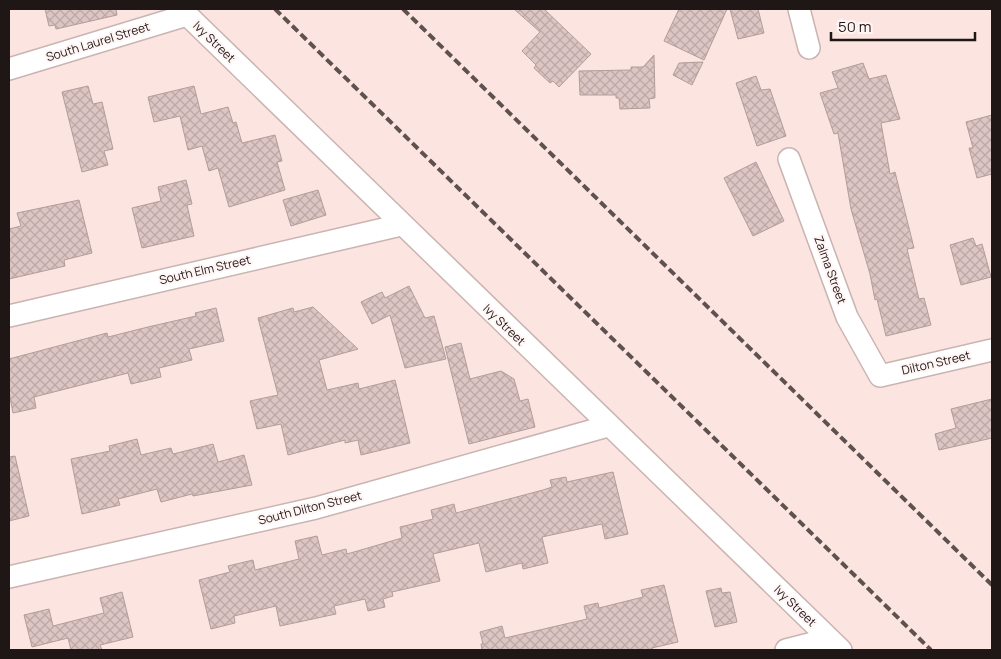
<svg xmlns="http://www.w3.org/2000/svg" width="1001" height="659" viewBox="0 0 1001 659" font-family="Manrope,sans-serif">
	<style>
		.building { fill: url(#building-cross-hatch); stroke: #b29d99 }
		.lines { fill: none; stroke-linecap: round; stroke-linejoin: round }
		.minor-casing { stroke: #cab4b1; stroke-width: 24 }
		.minor { stroke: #fff; stroke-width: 21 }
		.rail { stroke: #5e5150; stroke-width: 4; stroke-dasharray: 8 4; stroke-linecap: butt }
		.labels { text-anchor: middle; stroke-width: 4; stroke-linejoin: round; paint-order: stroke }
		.street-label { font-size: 12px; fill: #1f1716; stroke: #fff5f4 }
	</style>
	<defs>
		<pattern id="building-cross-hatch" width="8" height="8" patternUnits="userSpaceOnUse" patternTransform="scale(1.25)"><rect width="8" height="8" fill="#dcc5c2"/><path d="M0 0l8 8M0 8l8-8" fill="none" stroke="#bca8a6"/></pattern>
	</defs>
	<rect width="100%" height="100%" fill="#fce5e1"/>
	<g class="building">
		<polygon points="45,9 116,9 117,15 56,29 55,25 49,26"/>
		<polygon points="514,9 544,9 591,54 559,87 553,81 550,83 534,68 536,65 522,51 540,32"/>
		<polygon points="679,9 727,9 704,60 664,41"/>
		<polygon points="730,9 758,9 764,33 738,39"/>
		<polygon points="654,55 655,98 649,99 650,108 620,109 619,98 616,98 616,95 580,95 579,71 631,70 631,67 643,67"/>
		<polygon points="703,62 692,85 673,75 679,63"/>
		<polygon points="863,63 869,79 886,75 900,119 881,123 890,174 895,172 914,248 907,249 919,299 924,298 931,325 886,336 877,299 875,300 870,274 851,209 838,133 834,134 820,93 838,88 832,72"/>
		<polygon points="756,76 761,90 770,89 786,136 757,146 736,83"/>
		<polygon points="88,86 93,104 102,102 113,149 104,151 108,165 82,172 62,92"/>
		<polygon points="194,86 201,114 228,107 233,123 236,122 242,143 275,135 282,161 277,162 285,190 229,207 218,168 209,171 202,146 188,150 180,116 154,122 148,97"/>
		<polygon points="992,115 992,174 977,178 969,148 973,148 966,122"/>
		<polygon points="756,162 784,221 753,236 724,178"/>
		<polygon points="186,180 192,204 187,205 194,236 142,248 132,208 161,201 158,187"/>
		<polygon points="318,190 326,215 291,226 283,200"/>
		<polygon points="79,200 92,253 64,260 65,266 9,279 9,229 21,226 17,213"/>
		<polygon points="973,238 976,246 982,244 991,277 961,285 950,245"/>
		<polygon points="409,286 425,318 434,316 446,359 405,368 390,315 372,324 361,302 382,292 385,298"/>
		<polygon points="313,307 358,349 319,360 327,390 358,383 359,389 395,380 410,443 361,455 358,440 345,443 345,440 288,455 281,424 257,429 250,401 278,395 258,318 293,308 294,312"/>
		<polygon points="216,308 224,341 189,349 192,360 159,368 161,377 131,384 128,373 34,397 36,408 13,413 9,392 9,359 107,333 108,337 148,327 196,316 195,313"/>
		<polygon points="461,343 470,379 501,371 514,379 520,401 528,399 535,427 469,444 445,347"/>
		<polygon points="992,399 992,438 939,450 935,434 956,428 951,409"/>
		<polygon points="137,439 141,455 171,448 173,454 213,444 218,462 244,455 252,485 193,496 192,494 161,502 157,489 118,499 120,505 82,514 71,459 110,451 109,446"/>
		<polygon points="15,456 29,516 9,521 9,457"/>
		<polygon points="613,472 628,534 605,539 602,524 542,537 548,563 523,569 522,563 486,572 479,543 433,554 440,581 392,592 393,596 383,599 385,607 368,611 365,599 334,606 336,614 280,626 276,606 234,616 235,623 211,629 199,580 230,572 228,566 253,560 255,570 299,559 295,541 317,536 322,555 346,549 347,554 402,538 400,527 433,519 431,510 454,504 456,513 543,490 552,487 550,480 566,477 567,482"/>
		<polygon points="664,585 678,642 652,648 653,650 482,650 481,644 483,644 480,632 502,626 505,638 587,619 584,606 598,603 599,608 643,597 641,590"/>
		<polygon points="721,588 722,593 730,592 737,622 715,627 706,591"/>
		<polygon points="122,592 133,637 100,645 102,650 71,650 68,638 32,647 24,615 49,609 53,626 104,613 100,598"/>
	</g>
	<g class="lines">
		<g class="minor-casing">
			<g id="minor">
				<polyline points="181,9 841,650"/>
				<polyline points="799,9 809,48"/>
				<polyline points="9,69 187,15"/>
				<polyline points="789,159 847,317 880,376 992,350"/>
				<polyline points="9,316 401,225"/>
				<polyline points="9,577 316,508 608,426"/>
				<polyline points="786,650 829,639"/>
			</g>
		</g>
		<use href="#minor" class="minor"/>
		<g class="rail">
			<polyline points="275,9 931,650"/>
			<polyline points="403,9 992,585"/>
		</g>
	</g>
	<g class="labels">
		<g class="street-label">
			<text transform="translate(98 42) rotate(-17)" y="4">South Laurel Street</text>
			<text transform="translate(214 42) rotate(44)" y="4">Ivy Street</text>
			<text transform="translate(205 270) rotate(-13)" y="4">South Elm Street</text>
			<text transform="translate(830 270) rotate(70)" y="4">Zalma Street</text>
			<text transform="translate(504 325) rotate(44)" y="4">Ivy Street</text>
			<text transform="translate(936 363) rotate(-13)" y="4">Dilton Street</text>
			<text transform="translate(310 508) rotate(-14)" y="4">South Dilton Street</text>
			<text transform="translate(795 606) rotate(44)" y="4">Ivy Street</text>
		</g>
	</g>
	<rect width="1001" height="659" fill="none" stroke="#1f1716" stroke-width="20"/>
	<path d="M831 32v8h144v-8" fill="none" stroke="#1f1716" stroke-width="2.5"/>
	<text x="838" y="32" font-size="15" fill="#1f1716" stroke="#fff5f4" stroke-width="4" paint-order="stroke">50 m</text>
</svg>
